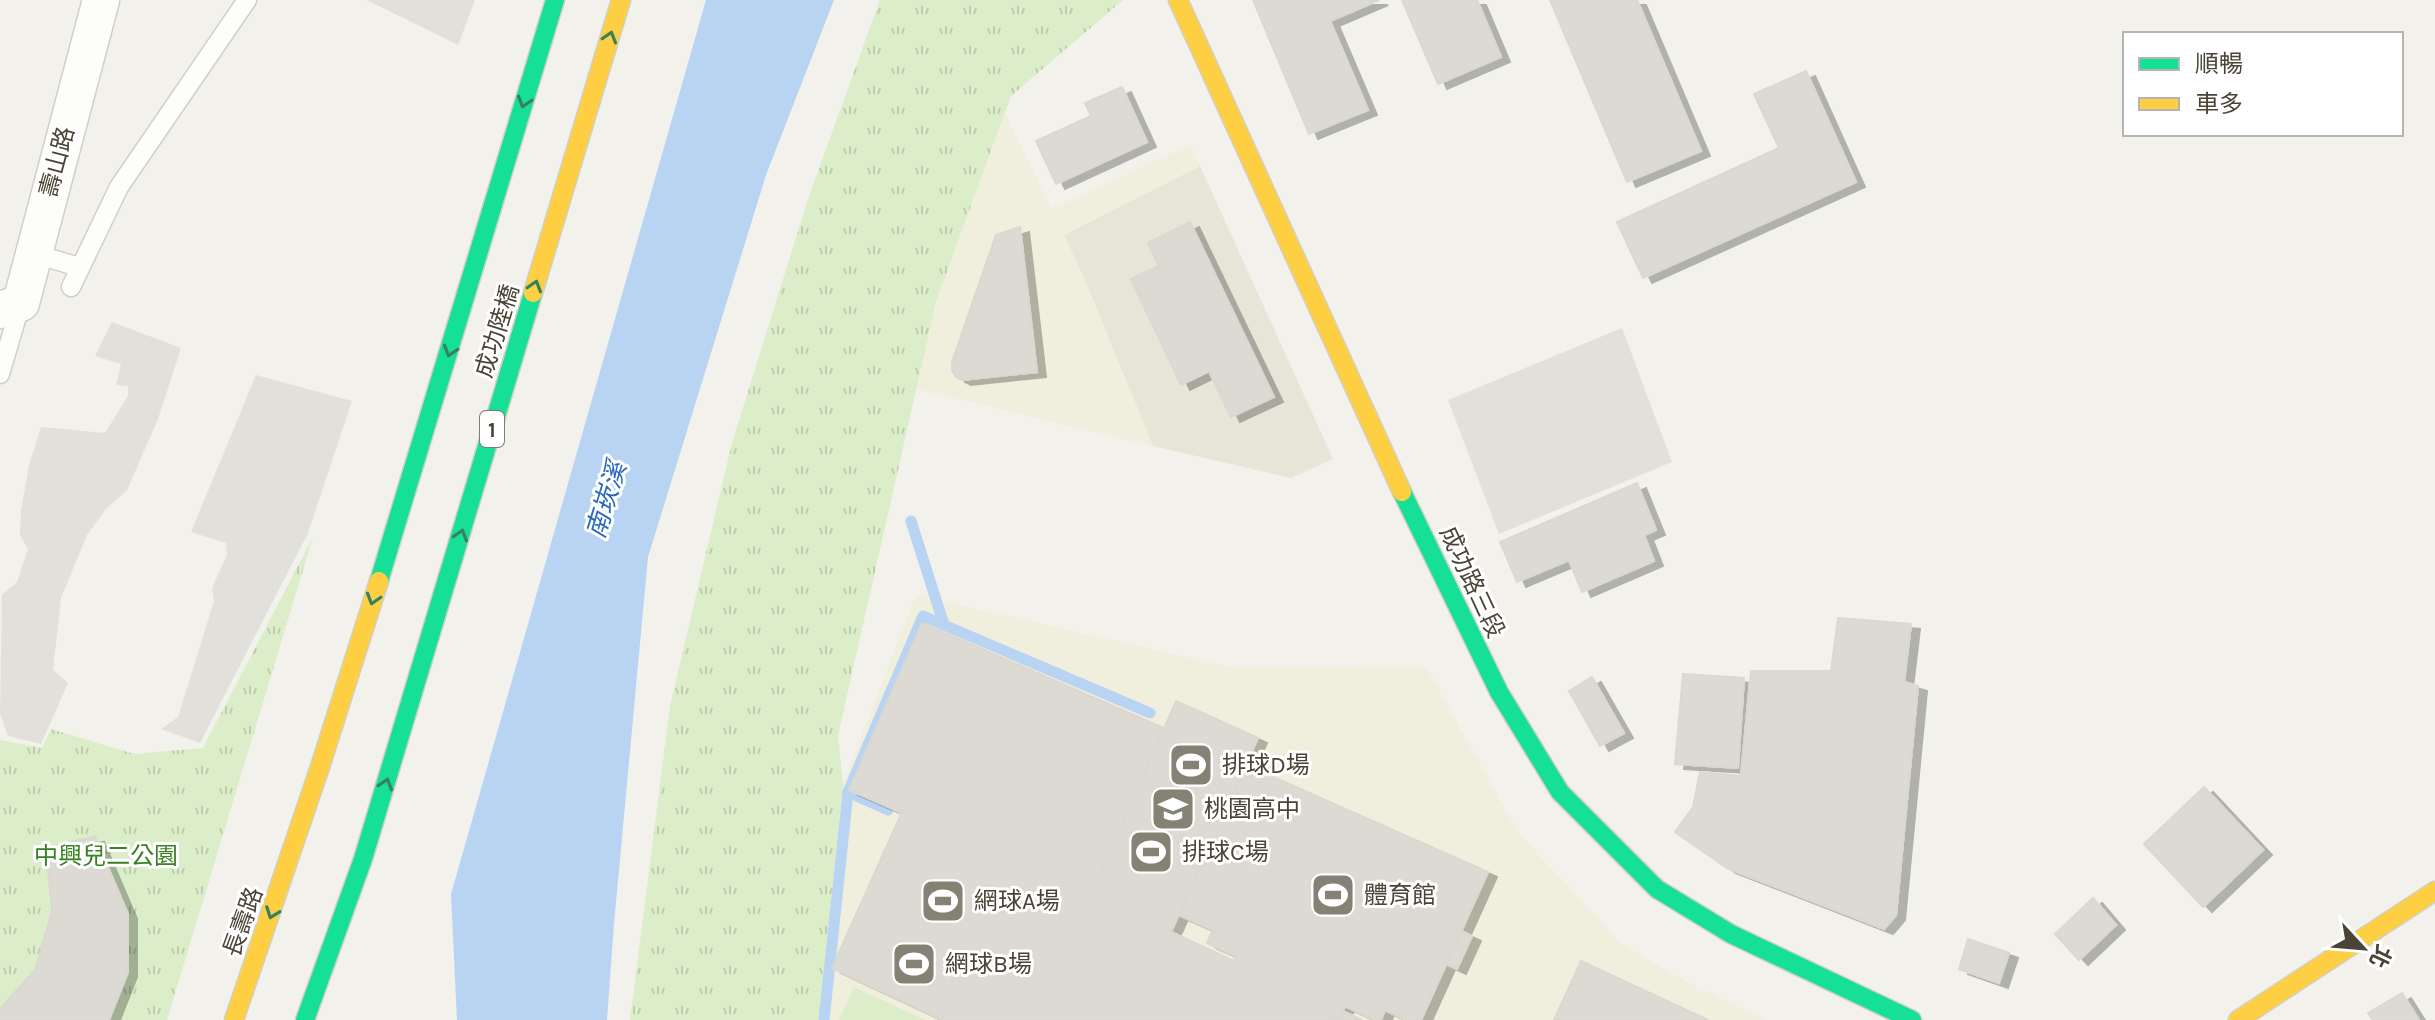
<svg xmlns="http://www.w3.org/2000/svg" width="2435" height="1020" viewBox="0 0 2435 1020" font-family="Karla,'Noto Sans TC',sans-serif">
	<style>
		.residential { fill: #e7e4d8 }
		.education { fill: #f0eedd }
		.grass { fill: #dbeec9 }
		.park { fill: url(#park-tufts) }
		.parking { fill: #e1e0da }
		.water { fill: #b9d4f3 }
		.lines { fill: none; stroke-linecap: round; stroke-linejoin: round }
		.stream { stroke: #b9d4f3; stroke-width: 11 }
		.building { fill: #dcdad3; stroke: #dad8d1; stroke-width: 2; filter: url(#shadow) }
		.lane-casing { stroke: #d0cfc9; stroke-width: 21 }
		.street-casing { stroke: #d0cfc9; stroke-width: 39 }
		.fast-casing { stroke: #d2d0c1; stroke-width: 21 }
		.slow-casing { stroke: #d2d0c1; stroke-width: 21 }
		.lane { stroke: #fdfdfc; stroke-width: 18 }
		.street { stroke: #fdfdfc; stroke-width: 36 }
		.fast { stroke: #16e098; stroke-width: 18 }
		.slow { stroke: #ffcf43; stroke-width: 18 }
		.oneway { stroke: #35825d }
		.labels { text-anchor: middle; stroke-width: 6; stroke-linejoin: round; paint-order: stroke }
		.shield { fill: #fff; stroke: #807c72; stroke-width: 2 }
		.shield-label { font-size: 22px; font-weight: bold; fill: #494436 }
		.street-label { font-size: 24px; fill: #494436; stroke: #fff }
		.poi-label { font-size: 24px; fill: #494436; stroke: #fff; text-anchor: start }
		.park-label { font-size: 24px; fill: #3a8124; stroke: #fff }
		.water-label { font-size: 26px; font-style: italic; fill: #2669bf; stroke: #fff }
	</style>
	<defs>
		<pattern id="park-tufts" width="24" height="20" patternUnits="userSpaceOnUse" patternTransform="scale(2)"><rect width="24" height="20" fill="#dbeec9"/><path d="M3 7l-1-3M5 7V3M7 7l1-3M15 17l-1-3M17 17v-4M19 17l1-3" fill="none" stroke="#bdcdad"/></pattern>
		<filter id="shadow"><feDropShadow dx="9" dy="5" stdDeviation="0" flood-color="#0004"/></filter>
	</defs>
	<rect width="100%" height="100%" fill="#f2f1eb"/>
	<polygon class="residential" points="1200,166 1333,459 1291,478 1153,446 1086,283 1064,235"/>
	<g class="education">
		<polygon points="1005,113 1051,209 1190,145 1200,166 1064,235 1086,283 1153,446 916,389 936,302"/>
		<polygon points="916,595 1235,668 1426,667 1519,834 1622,944 1694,986 1766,1020 819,1020 843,784"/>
	</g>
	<polygon class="grass" points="854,987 925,1020 839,1020"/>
	<g class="park">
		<polygon points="880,0 1123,0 1011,96 936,302 838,735 843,784 819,1020 630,1020 670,706 732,443 809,196"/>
		<polygon points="313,537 167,1020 0,1020 0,740 42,748 51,729 134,754 203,748"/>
	</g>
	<g class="parking">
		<polygon points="367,0 475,0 458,45"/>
		<polygon points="112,322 181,348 158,419 127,490 106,509 87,535 61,598 53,670 68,683 41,744 8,736 0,714 2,595 17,582 28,549 20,535 21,511 29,465 41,427 105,433 128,396 128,386 116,385 121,364 95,356"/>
		<polygon points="1622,328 1672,462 1499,534 1448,400"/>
		<polygon points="256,375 352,401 308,533 200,743 161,729 178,717 214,601 212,588 227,555 226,543 191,532"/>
	</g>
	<polygon class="water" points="706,0 834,0 766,175 648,557 614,924 607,1020 457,1020 451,894"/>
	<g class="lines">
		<g class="stream">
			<polyline points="944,625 1150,713"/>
			<polyline points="848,792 888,810"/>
			<polyline points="824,1020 848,792 923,616 944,625 911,521"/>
		</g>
	</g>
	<g class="building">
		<polygon points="1253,0 1379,0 1330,21 1368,110 1309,134"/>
		<polygon points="1402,0 1477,0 1501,57 1438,84"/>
		<polygon points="1550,0 1637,0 1701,151 1627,182"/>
		<polygon points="1806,71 1856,182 1643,278 1617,222 1779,148 1754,94"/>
		<polygon points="1122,87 1147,142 1056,184 1036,141 1091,116 1085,103"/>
		<polygon points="1190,222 1274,397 1231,417 1209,371 1181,385 1131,279 1159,266 1148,243"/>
		<polygon points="1020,227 1037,372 962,380 956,377 952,370 952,362 996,235"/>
		<polygon points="1637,483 1656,530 1644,535 1654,561 1582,592 1569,560 1517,582 1500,542"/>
		<polygon points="1838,618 1911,624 1904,682 1918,686 1896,915 1884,929 1727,868 1675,832 1693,807 1700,772 1741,776 1751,671 1831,671"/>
		<polygon points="922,623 1164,728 1146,769 1155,778 1123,849 1111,849 1091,895 849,790"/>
		<polygon points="1683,674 1744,678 1738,768 1675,764"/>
		<polygon points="1592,677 1624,733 1600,746 1569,691"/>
		<polygon points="1176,701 1258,738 1171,932 1362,1020 943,1020 832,968 902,812 1091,895"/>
		<polygon points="1246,765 1488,872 1421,1020 1406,1020 1385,1010 1381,1020 1375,1020 1345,1006 1339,1019 1229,969 1236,956 1207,943 1213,930 1179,915 1202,863 1195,847 1196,836 1206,824 1222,820"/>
		<polygon points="2204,787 2263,850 2203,907 2144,844"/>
		<polygon points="95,837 128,914 128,972 109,1020 0,1020 0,1009 35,970 52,911 46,847"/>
		<polygon points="2093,898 2116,925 2079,960 2055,934"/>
		<polygon points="1461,931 1472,936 1457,969 1446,964"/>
		<polygon points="1968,939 2009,953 1999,983 1959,969"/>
		<polygon points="1581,961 1708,1020 1554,1020"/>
		<polygon points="2402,993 2419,1020 2373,1020 2368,1013"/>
	</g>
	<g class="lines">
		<g class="lane-casing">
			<g id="lane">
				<polyline points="32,253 79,267"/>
				<polyline points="71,287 119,187 247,0"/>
				<polyline points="0,374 21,303"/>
			</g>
		</g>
		<g class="street-casing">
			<polyline id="street" points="0,310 21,303 101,0"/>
		</g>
		<g class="fast-casing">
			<g id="fast">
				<polyline points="1402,492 1499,692 1560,792 1657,889 1731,934 1912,1020"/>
				<polyline points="379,581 555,0"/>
				<polyline points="305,1020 363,859 533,293"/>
			</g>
		</g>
		<g class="slow-casing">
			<g id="slow">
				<polyline points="1178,0 1402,492"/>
				<polyline points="533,293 621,0"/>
				<polyline points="234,1020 320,767 379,581"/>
				<polyline points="2238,1020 2435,891"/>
			</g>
		</g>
		<use href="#lane" class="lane"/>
		<use href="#street" class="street"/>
		<use href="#fast" class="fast"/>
		<use href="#slow" class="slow"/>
	</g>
	<defs><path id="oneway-chevron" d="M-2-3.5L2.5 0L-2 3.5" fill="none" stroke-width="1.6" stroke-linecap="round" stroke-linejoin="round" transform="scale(2)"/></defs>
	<g class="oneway">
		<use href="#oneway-chevron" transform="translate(610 37) rotate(-73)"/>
		<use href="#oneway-chevron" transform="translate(524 102) rotate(107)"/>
		<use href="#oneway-chevron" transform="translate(535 286) rotate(-73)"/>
		<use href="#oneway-chevron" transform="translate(450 351) rotate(107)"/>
		<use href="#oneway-chevron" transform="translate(461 535) rotate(-73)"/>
		<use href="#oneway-chevron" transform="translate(373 599) rotate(107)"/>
		<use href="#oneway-chevron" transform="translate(386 784) rotate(-73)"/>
		<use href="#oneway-chevron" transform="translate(272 913) rotate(110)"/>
	</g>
	<defs>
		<g id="stadium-square" transform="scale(2.3)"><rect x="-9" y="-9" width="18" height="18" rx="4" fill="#848175" stroke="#fff"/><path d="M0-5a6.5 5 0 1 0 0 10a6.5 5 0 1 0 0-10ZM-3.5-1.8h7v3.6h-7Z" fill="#fff"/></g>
		<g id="school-square" transform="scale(2.3)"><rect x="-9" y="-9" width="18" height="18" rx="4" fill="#848175" stroke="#fff"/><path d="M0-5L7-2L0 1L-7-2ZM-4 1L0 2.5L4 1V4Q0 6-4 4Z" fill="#fff"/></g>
	</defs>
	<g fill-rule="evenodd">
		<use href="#stadium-square" x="1191" y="765"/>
		<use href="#school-square" x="1173" y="809"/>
		<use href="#stadium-square" x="1151" y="852"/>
		<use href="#stadium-square" x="1333" y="895"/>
		<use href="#stadium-square" x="943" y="901"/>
		<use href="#stadium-square" x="914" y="964"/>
	</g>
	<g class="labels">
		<rect class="shield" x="480" y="411" width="24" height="36" rx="6"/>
		<g class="shield-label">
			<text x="492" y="437">1</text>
		</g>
		<g class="street-label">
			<text transform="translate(57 162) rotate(-75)" y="8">壽山路</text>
			<text transform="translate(497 331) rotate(-73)" y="8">成功陸橋</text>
			<text transform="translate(1472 582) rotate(65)" y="8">成功路三段</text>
			<text transform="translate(243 922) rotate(-70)" y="8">長壽路</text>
		</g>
		<g class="poi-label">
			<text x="1222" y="773">排球D場</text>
			<text x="1204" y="817">桃園高中</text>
			<text x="1182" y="860">排球C場</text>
			<text x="1364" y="903">體育館</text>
			<text x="974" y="909">網球A場</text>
			<text x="945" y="972">網球B場</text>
		</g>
		<g class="park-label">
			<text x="106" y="864">中興兒二公園</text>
		</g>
		<g class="water-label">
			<text transform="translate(606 500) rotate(-73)" y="9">南崁溪</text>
		</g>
	</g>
	<rect x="2123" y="32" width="280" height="104" fill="#ffffff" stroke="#b6b4af" stroke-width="2"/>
	<rect x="2139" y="58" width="40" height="12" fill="#16e098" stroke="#b6b4af" stroke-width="2"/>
	<text x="2195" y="72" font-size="24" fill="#494436">順暢</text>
	<rect x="2139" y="98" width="40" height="12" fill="#ffcf43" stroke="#b6b4af" stroke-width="2"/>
	<text x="2195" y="112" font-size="24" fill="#494436">車多</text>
	<g transform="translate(2363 948) rotate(116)" stroke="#ffffff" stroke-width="6" paint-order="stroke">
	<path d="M0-6L14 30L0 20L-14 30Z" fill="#494436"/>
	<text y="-12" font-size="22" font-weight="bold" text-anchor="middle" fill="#494436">北</text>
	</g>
</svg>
